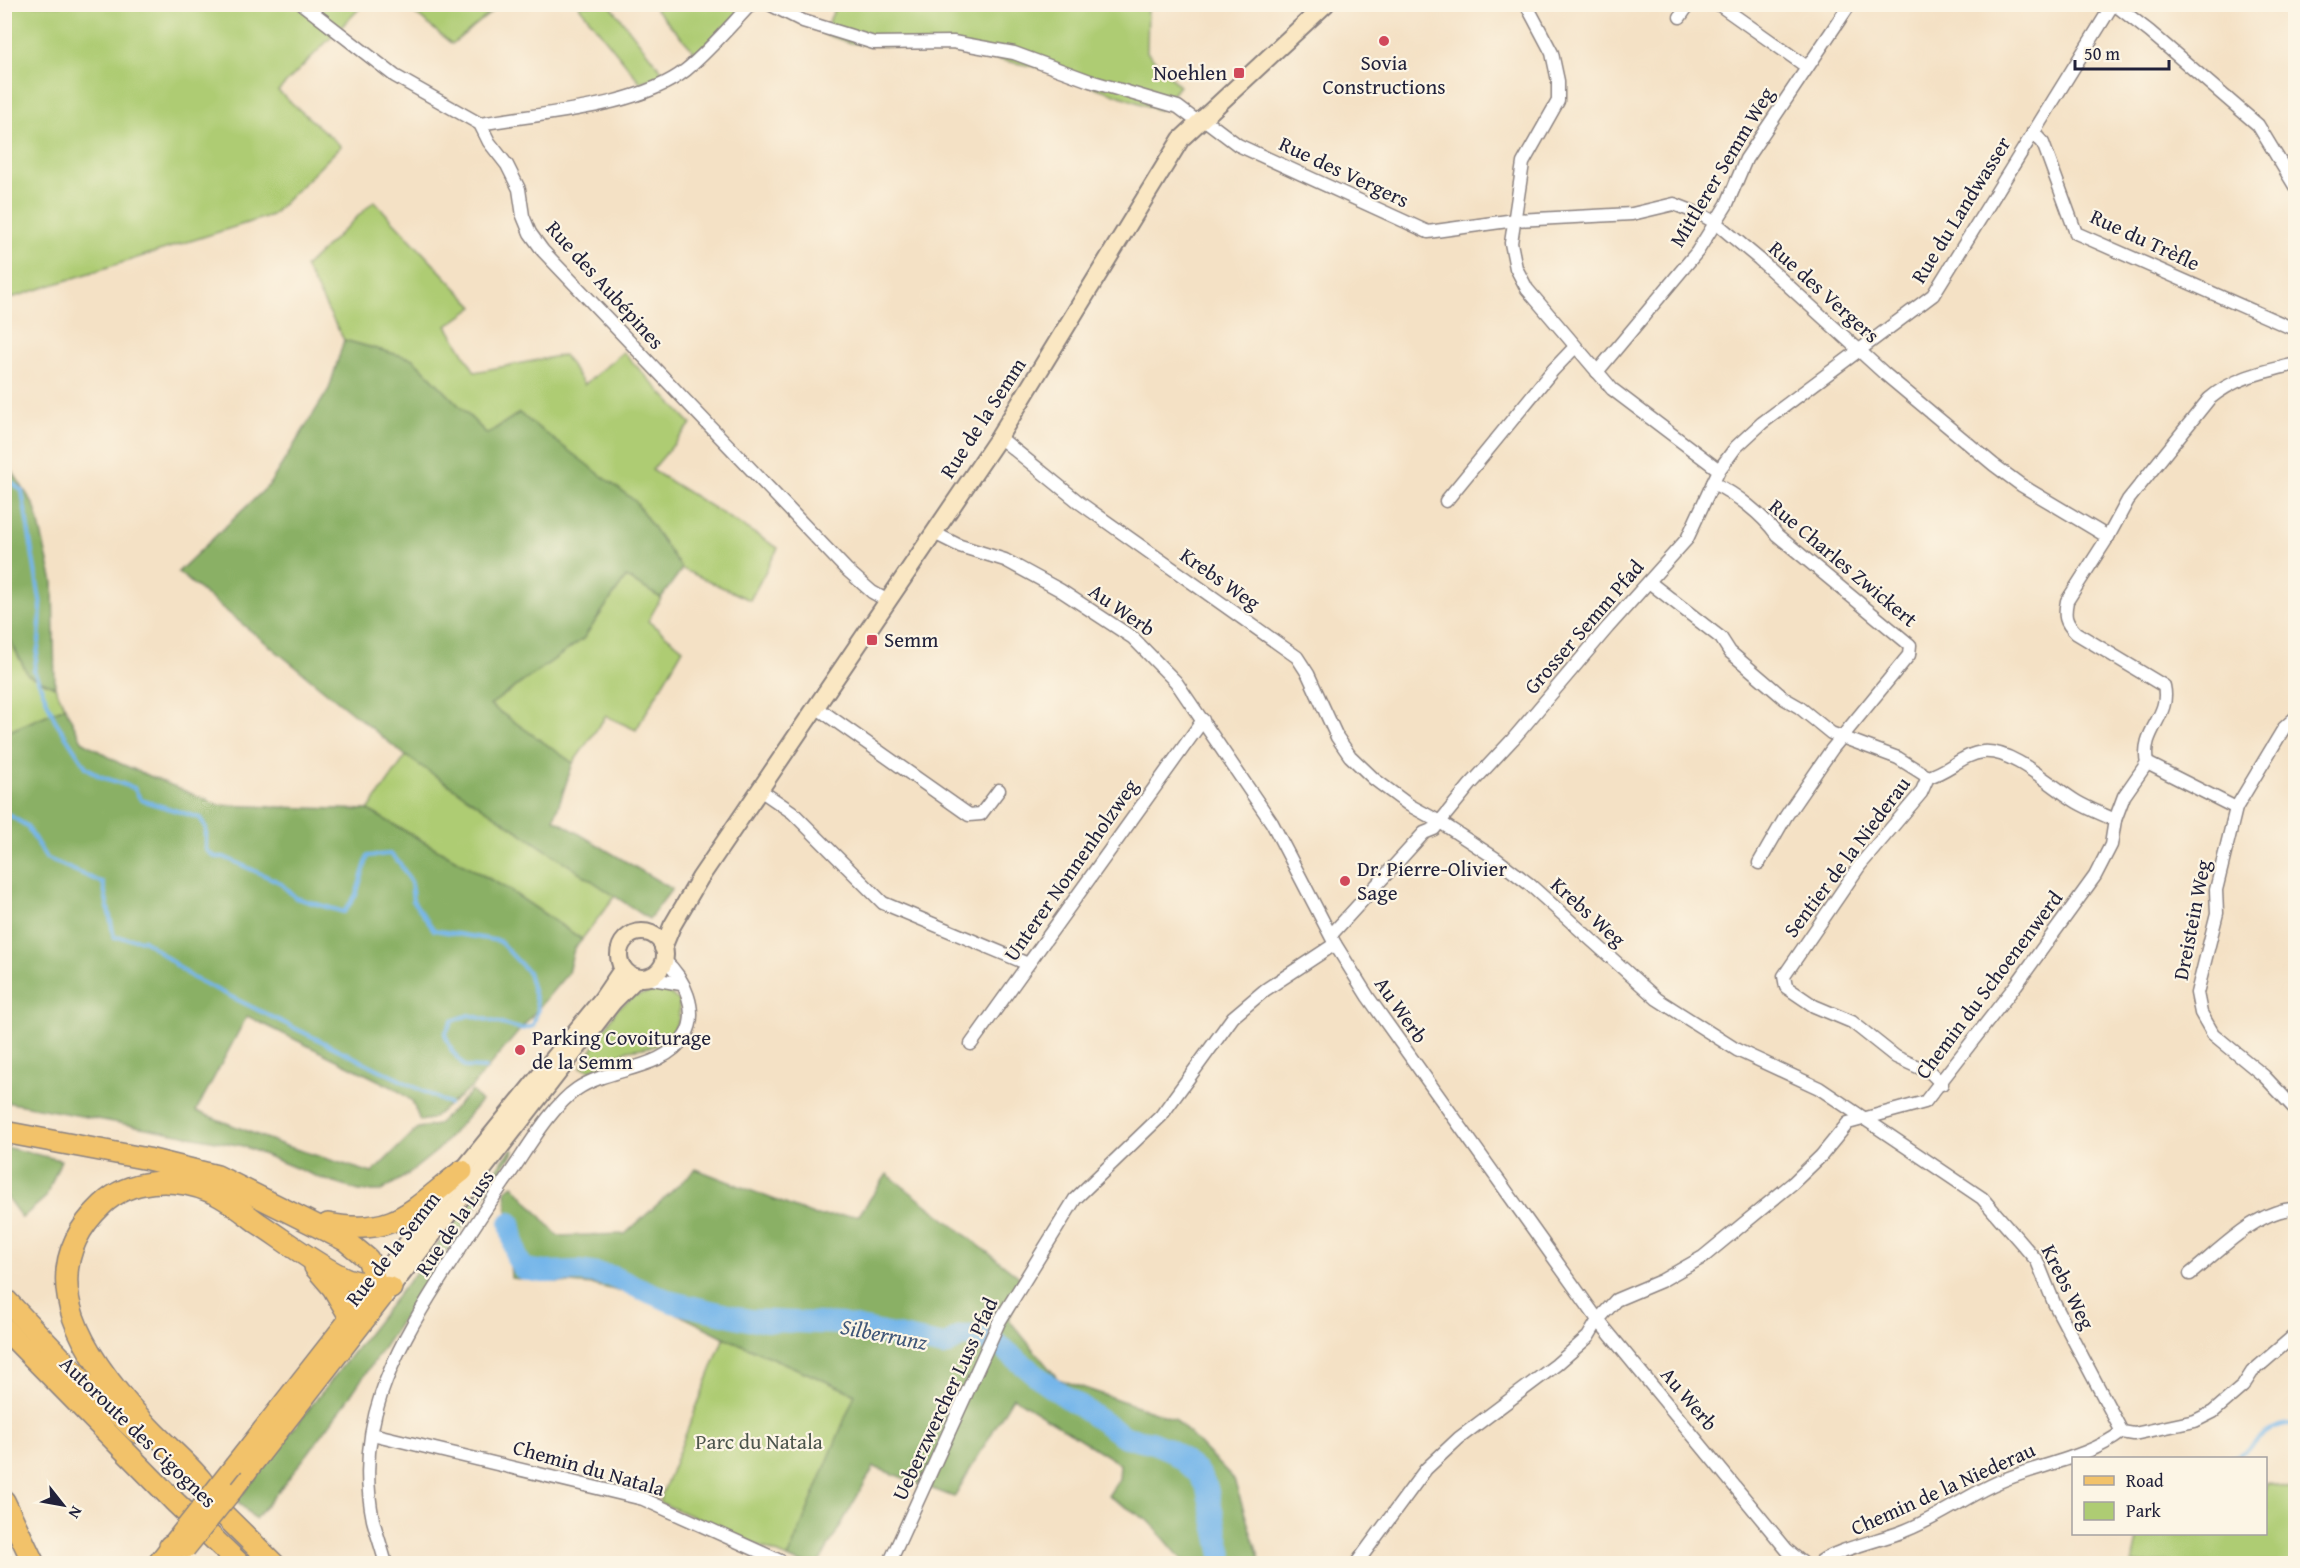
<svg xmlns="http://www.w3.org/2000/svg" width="2300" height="1568" viewBox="0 0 2300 1568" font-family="'Gentium Book Plus',serif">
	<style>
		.green { fill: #aecc73; stroke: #687757; stroke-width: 1.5 }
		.forest { fill: #8ab065; stroke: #566950; stroke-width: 1.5 }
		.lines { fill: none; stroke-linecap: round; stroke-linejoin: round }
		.stream { stroke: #75b6ea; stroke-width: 4 }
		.river { stroke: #75b6ea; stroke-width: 22 }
		.minor-casing { stroke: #8b8280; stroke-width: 15 }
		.secondary-casing { stroke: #8b8280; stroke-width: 20 }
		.primary-casing { stroke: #8b8280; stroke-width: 21 }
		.motorway-casing { stroke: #8b8280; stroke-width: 24 }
		.minor { stroke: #fff; stroke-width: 12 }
		.secondary { stroke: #fae7c3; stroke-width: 16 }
		.primary { stroke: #f2c26a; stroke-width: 18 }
		.motorway { stroke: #f2c26a; stroke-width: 21 }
		.primary-bridge-casing { stroke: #8b8280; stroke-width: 21; stroke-linecap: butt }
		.primary-bridge { stroke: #f2c26a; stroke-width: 18 }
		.poi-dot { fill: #d1495b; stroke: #fcf5e5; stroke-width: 2 }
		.labels { text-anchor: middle; stroke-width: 4.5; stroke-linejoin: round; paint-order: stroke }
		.poi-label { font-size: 21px; fill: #22223b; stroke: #fcf5e5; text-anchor: start }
		.street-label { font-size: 21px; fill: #22223b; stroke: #fcf5e5 }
		.park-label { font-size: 21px; fill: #4c554c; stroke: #fcf5e5 }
		.water-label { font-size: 22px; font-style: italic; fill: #3f5678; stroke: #fcf5e5 }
	</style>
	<rect width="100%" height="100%" fill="#fcf5e5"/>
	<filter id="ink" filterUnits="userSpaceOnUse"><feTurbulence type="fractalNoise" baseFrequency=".0167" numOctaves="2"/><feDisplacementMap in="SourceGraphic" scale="12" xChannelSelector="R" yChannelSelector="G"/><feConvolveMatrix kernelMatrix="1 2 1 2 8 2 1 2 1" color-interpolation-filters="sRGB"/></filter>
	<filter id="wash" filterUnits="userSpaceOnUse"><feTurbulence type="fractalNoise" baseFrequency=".008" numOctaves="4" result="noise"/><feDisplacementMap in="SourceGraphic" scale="24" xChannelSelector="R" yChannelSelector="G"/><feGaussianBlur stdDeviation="1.35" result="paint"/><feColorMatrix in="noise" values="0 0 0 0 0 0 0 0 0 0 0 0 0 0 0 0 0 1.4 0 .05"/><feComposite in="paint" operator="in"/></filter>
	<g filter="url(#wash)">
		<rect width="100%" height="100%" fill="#f4e1c5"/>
		<g class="green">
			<polygon points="1076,4 1148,5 1147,52 1179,86 1159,110 1042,68 954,51 851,43 824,34 836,5"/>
			<polygon points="5,5 363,5 278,91 341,146 272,215 5,300"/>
			<polygon points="405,5 487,5 493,11 452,44"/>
			<polygon points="578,5 610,5 665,75 640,82"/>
			<polygon points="652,5 748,5 700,58"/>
			<polygon points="374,201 474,307 447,326 475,372 564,355 584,385 623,352 691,424 652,470 778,548 750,600 682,569 635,501 487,434 413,359 344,340 305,267"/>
			<polygon points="626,577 661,598 648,621 683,649 636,730 606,716 573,763 490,705 583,639"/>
			<polygon points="4,629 28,675 55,687 65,707 5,733"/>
			<polygon points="406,756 615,896 582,939 509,890 368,810"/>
			<polygon points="654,991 667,991 679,1001 679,1019 672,1034 656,1046 628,1050 591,1070 581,1067 617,1009 634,997"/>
			<polygon points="724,1337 856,1394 788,1558 659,1502"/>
			<polygon points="2266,1482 2295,1490 2295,1563 2132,1563 2138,1534 2266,1534"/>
		</g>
		<g class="forest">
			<polygon points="344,340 413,359 487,434 519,413 635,501 682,569 661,598 626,577 583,639 490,705 573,763 554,819 672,889 649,919 406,756 178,572 269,485 329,389"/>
			<polygon points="4,458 35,507 53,582 55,687 28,675 5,629"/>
			<polygon points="65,707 82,741 119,763 218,805 368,810 509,890 582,940 574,949 568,973 471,1088 431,1119 420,1121 412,1101 394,1088 247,1016 196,1111 286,1146 372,1173 418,1128 437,1125 472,1091 481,1101 438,1150 407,1175 381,1191 359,1191 320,1178 243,1146 5,1102 5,733"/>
			<polygon points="5,1147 61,1160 46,1197 22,1218 5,1195"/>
			<path d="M512,1149L514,1151C429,1275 353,1405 255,1519L237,1501Z"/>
			<polygon points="696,1169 816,1216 859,1215 887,1174 1022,1279 1009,1320 1058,1379 1175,1419 1234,1480 1261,1563 1185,1563 1149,1521 1108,1496 1119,1479 1120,1464 1013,1397 954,1497 874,1467 819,1563 799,1563 788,1558 855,1394 724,1337 644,1297 594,1285 511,1278 506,1190 513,1185 558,1236 625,1234"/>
		</g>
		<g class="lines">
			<g class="stream">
				<polyline points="4,476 22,491 41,606 39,642 34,671 55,720 86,767 99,776 134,788 141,800 200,818 206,828 206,850 215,857 224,857 279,882 296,898 344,912 356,895 368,856 390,854 399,862 411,882 413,901 434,930 499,941 528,972 538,1009 533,1026 521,1029 469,1015 452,1021 445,1034 452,1051 465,1067 485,1068"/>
				<polyline points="4,812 27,826 46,858 103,883 114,937 144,940 193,978 449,1104"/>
				<path d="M2231,1458C2258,1449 2262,1422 2296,1424"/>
			</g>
			<polyline class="river" points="510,1223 517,1258 524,1269 544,1272 580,1271 611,1276 672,1302 749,1320 841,1324 944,1346 962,1336 976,1336 1000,1346 1047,1384 1125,1437 1151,1442 1172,1451 1198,1473 1207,1488 1224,1564"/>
		</g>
	</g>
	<g filter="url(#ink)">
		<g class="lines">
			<g class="minor-casing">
				<g id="minor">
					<polyline points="302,4 395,76 480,124 489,142 507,165 519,189 523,216 530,233 543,251 846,569 872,592 888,601"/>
					<polyline points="769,4 803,21 874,43 953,42 1014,53 1090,81 1178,107 1198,122"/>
					<polyline points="1718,4 1807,67"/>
					<polyline points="2114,4 2150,32 2258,125 2296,188"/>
					<polyline points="1680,17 1689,4"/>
					<path d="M1201,117L1238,145L1428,232L1515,220L1632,214L1674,204L1702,215L1716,223L1759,259L1885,374L1994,465L2021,485L2108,537L2067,601C2064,616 2065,622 2076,633L2164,686C2171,717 2140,730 2147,763"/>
					<path d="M480,124C540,113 638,108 686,70C709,51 730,26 751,4"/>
					<polyline points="2033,132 2043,143 2076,233 2296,330"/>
					<polyline points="1597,372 1697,252 1727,204 1746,159 1850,4"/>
					<polyline points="999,437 1080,503 1297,657 1308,674 1337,737 1350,756 1374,779 1409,805 1440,822 1495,858 1529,884 1657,999 1737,1050 1819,1088 1982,1198 2037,1261 2054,1303 2122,1432"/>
					<polyline points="1719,470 1736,447 1762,423 1933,295 2113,4"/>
					<path d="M1713,483C1736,494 1763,515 1777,535L1910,645L1909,655L1832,749L1786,816L1759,863"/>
					<polyline points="1446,501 1553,370 1575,347"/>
					<polyline points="934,533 960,546 1005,560 1060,590 1133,638 1176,682 1272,823 1335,944 1368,997 1598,1320 1787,1550 1804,1564"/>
					<path d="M2108,537L2128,500L2209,399C2235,377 2263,372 2296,364"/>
					<path d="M1649,582L1721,638L1730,652L1785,699L1799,707L1831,733L1898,758L1928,777C1948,772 1963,754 1983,752C2013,749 2052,787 2077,802C2089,809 2102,814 2115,820"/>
					<polyline points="816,707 969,815 981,814 999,790"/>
					<polyline points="2296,717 2284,728 2236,808 2216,890 2217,913 2197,993 2201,1013 2213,1034 2264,1076 2296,1110"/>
					<polyline points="1928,777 1921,793 1860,865 1784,976 1786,987 1814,1006 1852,1022 1896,1057 1931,1073 1942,1084"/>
					<polyline points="760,790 792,812 883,903 1028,964"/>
					<polyline points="1331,935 1424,833 1434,829 1470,785 1513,739 1608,627 1687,539 1719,470 1612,389 1527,289 1516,268 1511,243 1523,163 1558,101 1558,81 1552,53 1526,4"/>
					<polyline points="647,978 681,984"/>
					<polyline points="971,1044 1203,720"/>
					<path d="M2190,1274C2218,1252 2259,1208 2296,1209"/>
					<polyline points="372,1434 643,1499 787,1564"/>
					<path d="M386,1564C382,1549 377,1535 373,1520C354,1428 392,1355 439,1281C460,1248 481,1215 504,1182C524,1155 549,1108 577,1089C609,1067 663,1071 685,1036C700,1012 684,977 664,960"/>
					<polyline points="889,1564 999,1322 1075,1199 1161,1116 1233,1017 1265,990 1335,944"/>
					<polyline points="1356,1564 1426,1469 1459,1438 1556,1365 1588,1337 1598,1320 1616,1300 1661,1281 1703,1257 1793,1183 1821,1156 1848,1123 1925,1102 2016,985 2095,876 2111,845 2115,820 2124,796 2147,763 2236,808"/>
					<path d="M1818,1564C1830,1551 1885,1539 1904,1531C1935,1519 1961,1500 1990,1486C2032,1465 2084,1461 2122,1432L2134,1434L2195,1421L2213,1412L2243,1386L2252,1372L2296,1334"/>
				</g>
			</g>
			<g class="secondary-casing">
				<g id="secondary">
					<circle cx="642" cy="955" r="23"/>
					<polyline points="663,948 672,926 700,878 999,437 1181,139 1326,4"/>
					<polyline points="375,1285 462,1171 602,999 623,968"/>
					<polyline points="385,1296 613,1002 637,978"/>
				</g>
			</g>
			<g class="primary-casing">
				<g id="primary">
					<polyline points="234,1465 375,1285"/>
					<polyline points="232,1492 382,1299"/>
					<polyline points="156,1564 175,1540"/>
				</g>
			</g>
			<g class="motorway-casing">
				<g id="motorway">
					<polyline points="4,1132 148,1159 217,1176 345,1240 368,1259 380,1295"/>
					<path d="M328,1224C396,1237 411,1210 462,1171"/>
					<polyline points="315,1267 333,1288 350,1317"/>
					<polyline points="4,1298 81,1379 137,1432"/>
					<polyline points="4,1328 176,1503 240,1564"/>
					<polyline points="4,1501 34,1564"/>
					<polyline points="210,1501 274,1564"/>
					<path d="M220,1511C214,1501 208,1489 201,1480C184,1459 161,1442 143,1421C88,1361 26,1277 102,1205C130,1178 174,1177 209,1191C226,1197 243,1212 258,1223C284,1240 319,1267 347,1279C361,1284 376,1285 391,1288"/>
					<polyline points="170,1546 172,1564"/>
				</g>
			</g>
			<use href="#minor" class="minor"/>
			<use href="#secondary" class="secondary"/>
			<use href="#primary" class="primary"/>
			<use href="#motorway" class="motorway"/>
			<g class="primary-bridge-casing">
				<g id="primary-bridge">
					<polyline points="175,1540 234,1465"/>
					<polyline points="186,1549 232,1492"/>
				</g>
			</g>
			<use href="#primary-bridge" class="primary-bridge"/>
		</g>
	</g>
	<g class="poi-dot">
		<circle cx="1384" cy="41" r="6"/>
		<rect x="1233" y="67" width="12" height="12" rx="3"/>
		<rect x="866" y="634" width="12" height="12" rx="3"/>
		<circle cx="1345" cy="881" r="6"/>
		<circle cx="520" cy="1050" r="6"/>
	</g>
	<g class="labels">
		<g class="poi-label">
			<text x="1384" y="70" text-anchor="middle">Sovia<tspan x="1384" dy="24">Constructions</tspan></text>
			<text x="1227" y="80" text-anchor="end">Noehlen</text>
			<text x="884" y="647">Semm</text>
			<text x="1357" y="876">Dr. Pierre-Olivier<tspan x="1357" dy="24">Sage</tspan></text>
			<text x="532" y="1045">Parking Covoiturage<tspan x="532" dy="24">de la Semm</tspan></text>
		</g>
		<g class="street-label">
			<text transform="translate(1722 167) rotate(-59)" y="7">Mittlerer Semm Weg</text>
			<text transform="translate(1344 172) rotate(25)" y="7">Rue des Vergers</text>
			<text transform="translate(1961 210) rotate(-58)" y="7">Rue du Landwasser</text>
			<text transform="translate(2145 240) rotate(25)" y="7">Rue du Trèfle</text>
			<text transform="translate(605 285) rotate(48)" y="7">Rue des Aubépines</text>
			<text transform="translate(1824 292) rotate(42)" y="7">Rue des Vergers</text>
			<text transform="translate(983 418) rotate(-57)" y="7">Rue de la Semm</text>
			<text transform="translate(1843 563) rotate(40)" y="7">Rue Charles Zwickert</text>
			<text transform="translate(1220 579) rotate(35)" y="7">Krebs Weg</text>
			<text transform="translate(1122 610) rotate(35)" y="7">Au Werb</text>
			<text transform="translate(1584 627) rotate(-49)" y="7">Grosser Semm Pfad</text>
			<text transform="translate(1847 857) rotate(-53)" y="7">Sentier de la Niederau</text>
			<text transform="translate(1071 870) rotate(-55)" y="7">Unterer Nonnenholzweg</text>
			<text transform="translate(1588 912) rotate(42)" y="7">Krebs Weg</text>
			<text transform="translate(2192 920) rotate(-79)" y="7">Dreistein Weg</text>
			<text transform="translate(1989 985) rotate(-53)" y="7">Chemin du Schoenenwerd</text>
			<text transform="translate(1401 1010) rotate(55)" y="7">Au Werb</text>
			<text transform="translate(455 1223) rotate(-56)" y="7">Rue de la Luss</text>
			<text transform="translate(393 1249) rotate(-52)" y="7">Rue de la Semm</text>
			<text transform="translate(2068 1287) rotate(63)" y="7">Krebs Weg</text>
			<text transform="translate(945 1399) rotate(-65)" y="7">Ueberzwercher Luss Pfad</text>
			<text transform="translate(1689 1399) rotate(50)" y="7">Au Werb</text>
			<text transform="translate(138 1432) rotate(44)" y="7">Autoroute des Cigognes</text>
			<text transform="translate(589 1468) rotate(16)" y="7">Chemin du Natala</text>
			<text transform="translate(1943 1489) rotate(-24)" y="7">Chemin de la Niederau</text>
		</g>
		<g class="park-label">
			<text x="759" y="1449">Parc du Natala</text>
		</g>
		<g class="water-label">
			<text transform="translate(884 1334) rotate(11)" y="8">Silberrunz</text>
		</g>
	</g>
	<rect width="2300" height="1568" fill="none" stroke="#fcf5e5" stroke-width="24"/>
	<rect x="2072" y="1457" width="195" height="78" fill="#fcf5e5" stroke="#a5a1a1" stroke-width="1.5"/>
	<rect x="2084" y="1476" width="30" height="9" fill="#f2c26a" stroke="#a5a1a1" stroke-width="1.5"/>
	<text x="2126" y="1487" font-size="18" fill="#22223b">Road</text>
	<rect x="2084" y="1502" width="30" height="18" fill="#aecc73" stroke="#a5a1a1" stroke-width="1.5"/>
	<text x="2126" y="1517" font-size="18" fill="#22223b">Park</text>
	<g transform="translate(63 1505) rotate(121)" stroke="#fcf5e5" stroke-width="4.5" paint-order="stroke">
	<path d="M0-4.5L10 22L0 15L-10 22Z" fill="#22223b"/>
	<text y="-9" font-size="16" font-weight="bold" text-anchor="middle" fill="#22223b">N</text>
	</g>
	<path d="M2075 60v9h94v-9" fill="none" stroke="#22223b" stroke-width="3"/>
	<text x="2084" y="60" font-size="18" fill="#22223b" stroke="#fcf5e5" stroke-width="4.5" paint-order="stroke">50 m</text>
</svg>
